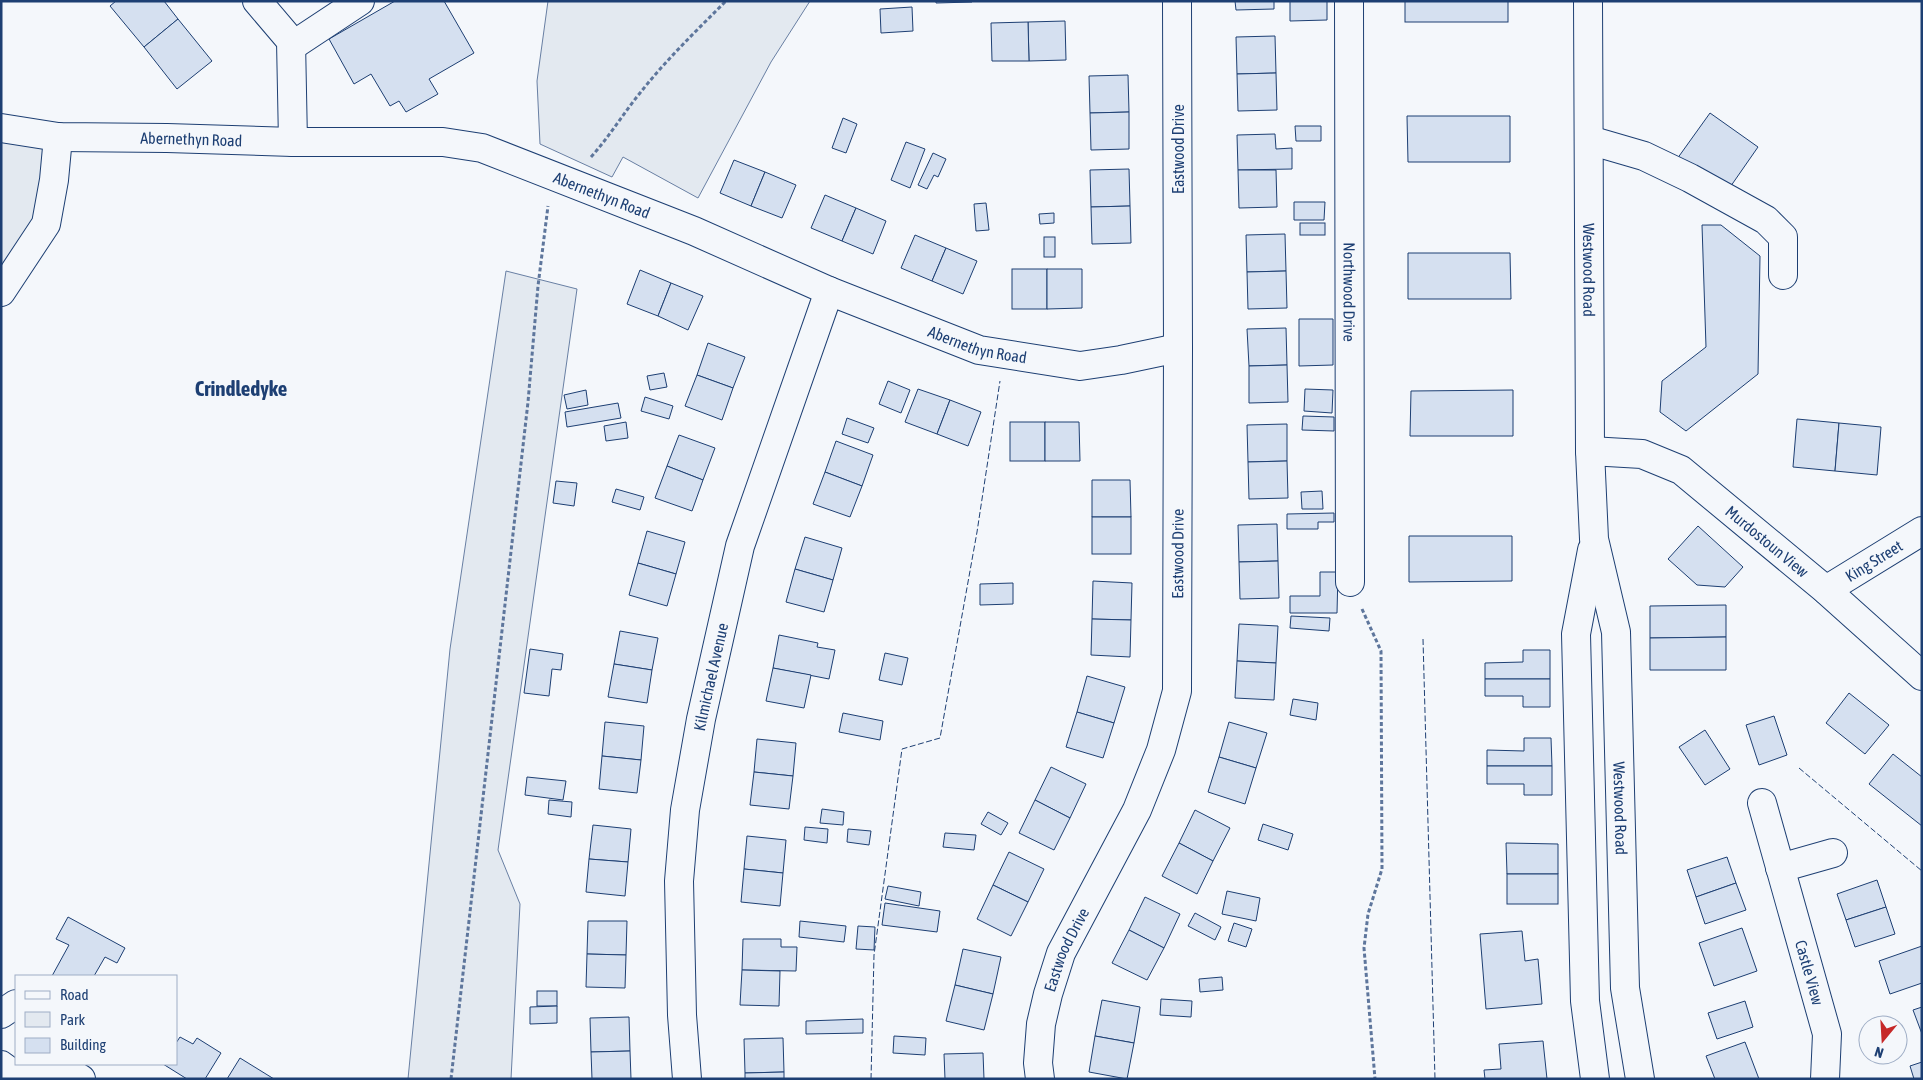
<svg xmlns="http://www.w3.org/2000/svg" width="1923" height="1080" viewBox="0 0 1923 1080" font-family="'Asap Condensed',sans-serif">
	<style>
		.green { fill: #e3e9f0; stroke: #687fa3 }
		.building { fill: #d5e0f0; stroke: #1d3f73 }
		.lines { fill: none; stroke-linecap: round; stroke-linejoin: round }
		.minor-casing { stroke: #1d3f73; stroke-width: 30 }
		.major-casing { stroke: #1d3f73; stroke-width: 30 }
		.path { stroke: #5e769c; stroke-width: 3; stroke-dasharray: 4 2.5; stroke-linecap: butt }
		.minor { stroke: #f4f7fb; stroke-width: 28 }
		.major { stroke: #f4f7fb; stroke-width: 28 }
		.fence { stroke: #1d3f73; stroke-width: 1; stroke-dasharray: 6 2.5; stroke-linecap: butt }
		.labels { text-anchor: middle; stroke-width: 4; stroke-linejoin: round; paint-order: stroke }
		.street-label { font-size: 16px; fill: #1d3f73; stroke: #f4f7fb }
		.district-label { font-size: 21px; font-weight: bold; fill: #1d3f73; stroke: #f4f7fb }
	</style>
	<rect width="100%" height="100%" fill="#f4f7fb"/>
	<g class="green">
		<polygon points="548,1 810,1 771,62 698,198 623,157 612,177 540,144 537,81"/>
		<polygon points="1,127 58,137 54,180 1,292"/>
		<polygon points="506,271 577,289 498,850 520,904 511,1079 408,1079 450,649"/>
	</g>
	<g class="building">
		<polygon points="116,1 164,1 178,19 144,47 110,6"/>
		<polygon points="395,1 444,1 474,53 429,79 438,94 406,112 399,101 390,106 371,74 354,84 329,39"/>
		<polygon points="936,1 972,1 972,2 936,3"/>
		<polygon points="1235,1 1274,1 1274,9 1236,10"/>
		<polygon points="1290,1 1327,1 1327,20 1290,21"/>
		<rect x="1405" y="1" width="103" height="21"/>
		<polygon points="912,7 913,31 881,33 880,9"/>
		<polygon points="178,19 212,61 177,89 144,47"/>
		<polygon points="1065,21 1066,60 1029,61 1028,22"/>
		<polygon points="1028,22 1029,61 992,61 991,23"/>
		<polygon points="1275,36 1276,73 1237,74 1236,37"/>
		<polygon points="1276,73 1277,110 1238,111 1237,74"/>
		<polygon points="1128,75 1129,112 1090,113 1089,76"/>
		<polygon points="1129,112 1129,149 1091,150 1090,113"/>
		<polygon points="1710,113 1758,147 1726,193 1677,159"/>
		<polygon points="1407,116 1510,116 1510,162 1408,162"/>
		<polygon points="843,118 857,124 846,153 832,148"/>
		<polygon points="1295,126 1321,126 1321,141 1296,141"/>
		<polygon points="1275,134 1276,149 1292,148 1292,169 1238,170 1237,135"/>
		<polygon points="906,142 925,149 910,188 891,180"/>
		<polygon points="933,153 946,159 938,177 934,175 927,189 918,185"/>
		<polygon points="734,160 765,172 751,206 720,193"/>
		<polygon points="1129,169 1130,206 1091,207 1090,170"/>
		<polygon points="1238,170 1276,170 1277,207 1239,208"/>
		<polygon points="765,172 796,185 782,218 751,206"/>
		<polygon points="825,195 856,208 842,241 811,228"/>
		<polygon points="1294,202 1325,202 1324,220 1294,220"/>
		<polygon points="986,203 989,230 976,231 974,204"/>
		<polygon points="1130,206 1131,243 1092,244 1091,207"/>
		<polygon points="856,208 886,221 873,254 842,241"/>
		<polygon points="1054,213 1054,223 1040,224 1039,214"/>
		<rect x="1300" y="223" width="25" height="12"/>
		<polygon points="1702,225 1721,225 1760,256 1758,374 1686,431 1660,412 1662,381 1706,347"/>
		<polygon points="1285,234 1286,271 1247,272 1246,235"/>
		<polygon points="915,235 946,248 932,281 901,268"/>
		<rect x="1044" y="237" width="11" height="20"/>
		<polygon points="946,248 977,261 963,294 932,281"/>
		<polygon points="1408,253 1510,253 1511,299 1408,299"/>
		<rect x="1012" y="269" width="35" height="40"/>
		<polygon points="1047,269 1082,269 1082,308 1047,309"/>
		<polygon points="640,270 671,283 658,316 627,304"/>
		<polygon points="1286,271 1287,308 1248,309 1247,272"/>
		<polygon points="671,283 703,296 688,330 658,316"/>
		<polygon points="1299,319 1333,319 1333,365 1299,366"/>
		<polygon points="1286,328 1287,365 1249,366 1247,329"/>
		<polygon points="708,343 745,357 733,388 697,375"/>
		<polygon points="1287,365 1288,402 1249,403 1249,366"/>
		<polygon points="664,373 667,387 650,390 647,376"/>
		<polygon points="697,375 733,388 722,420 685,406"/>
		<polygon points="888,381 910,390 901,413 879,404"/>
		<polygon points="918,389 950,400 937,434 905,422"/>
		<polygon points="1305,389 1333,390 1332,413 1304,411"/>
		<polygon points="586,390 588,405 567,409 564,395"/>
		<polygon points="1513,390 1513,436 1410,436 1411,391"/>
		<polygon points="645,397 673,406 669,419 641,411"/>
		<polygon points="950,400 981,412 968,446 937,434"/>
		<polygon points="618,403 621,418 567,427 565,412"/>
		<polygon points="1303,416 1334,417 1334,431 1302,430"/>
		<polygon points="847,418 874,428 868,443 842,434"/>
		<polygon points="1797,419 1839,423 1835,471 1793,467"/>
		<polygon points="626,422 628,438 606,441 604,426"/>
		<rect x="1010" y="422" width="35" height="39"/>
		<polygon points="1045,422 1079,422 1080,461 1045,461"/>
		<polygon points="1839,423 1881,427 1877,475 1835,471"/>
		<polygon points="1287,424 1287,461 1248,462 1247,425"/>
		<polygon points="679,435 715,448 703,480 667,466"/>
		<polygon points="836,441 873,455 862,486 825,472"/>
		<polygon points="1287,461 1288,498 1249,499 1248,462"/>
		<polygon points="667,466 703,480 692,511 655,498"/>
		<polygon points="825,472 862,486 850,517 813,504"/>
		<polygon points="1092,480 1130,480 1131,517 1092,517"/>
		<polygon points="556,481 577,483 574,506 553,503"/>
		<polygon points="616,489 644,497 640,510 612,502"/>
		<polygon points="1322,491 1323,509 1302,509 1301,492"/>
		<polygon points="1334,513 1334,522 1318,522 1318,529 1287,529 1287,514"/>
		<rect x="1092" y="517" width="39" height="37"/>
		<polygon points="1277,524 1278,561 1239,562 1238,525"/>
		<polygon points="1698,526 1743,567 1725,587 1697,585 1668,559"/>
		<polygon points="647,531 685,542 676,574 638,563"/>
		<polygon points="1409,536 1512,536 1512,581 1409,582"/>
		<polygon points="805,537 842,548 833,580 795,569"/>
		<polygon points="1278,561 1279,598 1240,599 1239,562"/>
		<polygon points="638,563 676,574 667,606 629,595"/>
		<polygon points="795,569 833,580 824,612 786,602"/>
		<polygon points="1320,572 1338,572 1337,613 1290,613 1290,596 1320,596"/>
		<polygon points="1093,581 1132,583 1131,620 1092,619"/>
		<polygon points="1013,583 1013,604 980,605 980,584"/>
		<polygon points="1726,605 1726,637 1650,638 1650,606"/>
		<polygon points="1291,616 1330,618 1329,631 1290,628"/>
		<polygon points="1092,619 1131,620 1130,657 1091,655"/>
		<polygon points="1239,624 1278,626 1276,663 1237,661"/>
		<polygon points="620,631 658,638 652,670 614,664"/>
		<polygon points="779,635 818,643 817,647 835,650 829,679 773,668"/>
		<polygon points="1726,637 1726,670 1650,670 1650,638"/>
		<polygon points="530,649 563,654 561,670 552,669 549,696 524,693"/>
		<polygon points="1523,650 1550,650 1550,679 1485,679 1485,663 1523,662"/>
		<polygon points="885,653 908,658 902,685 879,680"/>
		<polygon points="1237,661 1276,663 1274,700 1235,698"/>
		<polygon points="614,664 652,670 647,703 608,697"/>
		<polygon points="773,668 811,675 804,708 766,701"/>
		<polygon points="1087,676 1125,687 1114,723 1077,712"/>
		<polygon points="1485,679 1550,679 1550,707 1523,707 1523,696 1485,696"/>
		<polygon points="1849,693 1889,725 1865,754 1826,723"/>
		<polygon points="1293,699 1318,703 1316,720 1290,715"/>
		<polygon points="1077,712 1114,723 1103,758 1066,747"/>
		<polygon points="843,713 883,721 880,740 839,732"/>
		<polygon points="1774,716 1787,755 1759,765 1746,725"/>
		<polygon points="605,722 644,726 641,760 602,756"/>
		<polygon points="1229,722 1267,733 1256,768 1219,757"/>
		<polygon points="1705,730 1730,769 1705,785 1679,747"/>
		<polygon points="1524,738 1551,738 1552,766 1487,766 1487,750 1524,751"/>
		<polygon points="757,739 796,743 793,776 754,772"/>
		<polygon points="1893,754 1922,777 1922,826 1869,784"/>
		<polygon points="602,756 641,760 637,793 599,789"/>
		<polygon points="1219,757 1256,768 1245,804 1208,792"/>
		<polygon points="1487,766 1552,766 1552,795 1524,795 1524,784 1487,784"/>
		<polygon points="1051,767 1086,784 1070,818 1035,800"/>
		<polygon points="754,772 793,776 789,809 750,805"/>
		<polygon points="527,777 566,781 563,800 525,795"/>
		<polygon points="549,800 572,802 571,817 548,814"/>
		<polygon points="1035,800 1070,818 1054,850 1019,833"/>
		<polygon points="822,809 844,812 843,825 820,823"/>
		<polygon points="1195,810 1230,828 1213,861 1179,843"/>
		<polygon points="988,812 1008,823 1001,835 981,824"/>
		<polygon points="1263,824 1293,834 1288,850 1258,840"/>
		<polygon points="593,825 631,829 628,862 589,859"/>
		<polygon points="805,827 828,829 827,843 804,840"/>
		<polygon points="848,829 871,831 869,845 847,842"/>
		<polygon points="945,833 976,835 974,850 943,847"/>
		<polygon points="747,836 786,840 783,873 744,869"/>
		<polygon points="1179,843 1213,861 1197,894 1162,876"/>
		<polygon points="1506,843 1558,844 1558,874 1507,874"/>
		<polygon points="1009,852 1044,869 1028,902 993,885"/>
		<polygon points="1727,857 1736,883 1696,897 1687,870"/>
		<polygon points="589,859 628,862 625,896 586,892"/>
		<polygon points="744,869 783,873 780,906 741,902"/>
		<rect x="1507" y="874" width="51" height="30"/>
		<polygon points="1877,880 1886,907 1846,920 1837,894"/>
		<polygon points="1736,883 1746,910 1705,924 1696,897"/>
		<polygon points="993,885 1028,902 1011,936 977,919"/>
		<polygon points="888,886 921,892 919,906 885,899"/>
		<polygon points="1227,891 1260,898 1256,921 1222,914"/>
		<polygon points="1145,897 1180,914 1164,948 1129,930"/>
		<polygon points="885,903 940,911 937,932 882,925"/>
		<polygon points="1886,907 1895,934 1855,947 1846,920"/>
		<polygon points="1195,913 1221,927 1215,940 1188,926"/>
		<polygon points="68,917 125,948 117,963 105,957 94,976 52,976 69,945 56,939"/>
		<polygon points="588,921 627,921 626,955 587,954"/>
		<polygon points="800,921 846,926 844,942 799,937"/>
		<polygon points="1234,923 1252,929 1246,947 1228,941"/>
		<polygon points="858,926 875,927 874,950 856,949"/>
		<polygon points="1742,928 1757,971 1714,986 1699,943"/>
		<polygon points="1129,930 1164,948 1147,980 1112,963"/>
		<polygon points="1522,931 1525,961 1538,959 1542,1004 1486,1009 1480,934"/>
		<polygon points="743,939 781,939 781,947 797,947 796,971 742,970"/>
		<polygon points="1922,946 1922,983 1890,994 1879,961"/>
		<polygon points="963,949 1001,957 993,994 955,985"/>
		<polygon points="587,954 626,955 625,988 586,987"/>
		<polygon points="742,970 780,971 779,1006 740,1005"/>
		<polygon points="1222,977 1223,990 1200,992 1199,979"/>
		<polygon points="955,985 993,994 984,1030 946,1021"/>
		<rect x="537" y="991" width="20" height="15"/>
		<polygon points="1161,999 1192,1001 1191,1017 1160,1015"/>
		<polygon points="1102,1000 1140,1007 1134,1043 1095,1036"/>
		<polygon points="1745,1001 1753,1027 1717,1039 1708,1013"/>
		<polygon points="557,1006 557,1023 530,1024 530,1007"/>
		<polygon points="1922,1007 1922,1034 1913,1010"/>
		<polygon points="629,1017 630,1051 591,1052 590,1018"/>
		<polygon points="863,1019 863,1033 806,1034 806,1021"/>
		<polygon points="894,1036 926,1038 925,1055 893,1053"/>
		<polygon points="1095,1036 1134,1043 1127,1079 1089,1072"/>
		<polygon points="180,1037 193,1044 197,1038 221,1053 205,1079 187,1079 163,1064 176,1064 176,1043"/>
		<polygon points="783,1038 784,1072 745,1073 744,1039"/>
		<polygon points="1543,1041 1547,1079 1485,1079 1484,1070 1501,1069 1499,1044"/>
		<polygon points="1745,1042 1759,1079 1715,1079 1706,1056"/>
		<polygon points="630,1051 631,1079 592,1079 591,1052"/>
		<polygon points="983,1053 984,1079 945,1079 944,1054"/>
		<polygon points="240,1058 274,1079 227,1079"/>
		<polygon points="1922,1062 1922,1079 1914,1079 1910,1066"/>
		<polygon points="784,1072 784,1079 745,1079 745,1073"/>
	</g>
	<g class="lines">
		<g class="minor-casing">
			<g id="minor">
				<polyline points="257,1 291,41 293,142"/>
				<path id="s1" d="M1349,1L1350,582"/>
				<polyline points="292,46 360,1"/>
				<path id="s2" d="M1,128L58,137L167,138L293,142H443L482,148L694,231L829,291L979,350L1080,366L1121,360L1178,348"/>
				<polyline points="1589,140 1644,156 1690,178 1766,220 1783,237 1783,275"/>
				<polyline points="1,292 46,224 54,180 58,137"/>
				<path id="s3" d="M1590,451L1642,454L1681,470L1826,590L1922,676"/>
				<path id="s4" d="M1826,590L1922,531"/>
				<path id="s5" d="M1762,803L1827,1034L1825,1079"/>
				<polyline points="1780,868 1833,853"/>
				<polyline points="1,1014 16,1004"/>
				<polyline points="57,1064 81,1079"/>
				<path d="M1,1065C19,1080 39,1079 56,1064"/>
				<path id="s6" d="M687,1079L682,1015L679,881L685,810L701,719L740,546L829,291"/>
				<path id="s7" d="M1040,1079L1038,1063L1041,1024L1048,994L1061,953L1137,810L1161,750L1177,691L1178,348L1177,1"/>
			</g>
		</g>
		<g class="major-casing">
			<g id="major">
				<path id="s8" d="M1588,1L1590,451L1594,539L1616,632L1625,988L1640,1079"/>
				<polyline points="1592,550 1576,634 1585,1001 1595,1079"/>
			</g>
		</g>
		<g class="path">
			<path d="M591,157C609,137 623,114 640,93C666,60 696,31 726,1"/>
			<polyline points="1362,609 1381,651 1382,869 1368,914 1364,948 1375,1079"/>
			<polyline points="451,1079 528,402 538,286 548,206"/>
		</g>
		<use href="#minor" class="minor"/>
		<use href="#major" class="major"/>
		<g class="fence">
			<polyline points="1423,639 1435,1079"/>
			<polyline points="1799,768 1922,871"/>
			<polyline points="871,1079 874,955 902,749 940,738 977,532 1000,381"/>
		</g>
	</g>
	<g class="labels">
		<g class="street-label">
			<text dy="6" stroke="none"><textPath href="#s2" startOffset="191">Abernethyn Road</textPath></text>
			<text transform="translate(1178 149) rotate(-90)" y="6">Eastwood Drive</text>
			<text dy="6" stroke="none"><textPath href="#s2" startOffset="611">Abernethyn Road</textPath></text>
			<text dy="6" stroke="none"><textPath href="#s8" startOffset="269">Westwood Road</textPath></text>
			<text dy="6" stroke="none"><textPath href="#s1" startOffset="291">Northwood Drive</textPath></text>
			<text dy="6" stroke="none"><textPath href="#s2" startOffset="1016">Abernethyn Road</textPath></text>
			<text dy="6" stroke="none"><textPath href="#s3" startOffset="206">Murdostoun View</textPath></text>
			<text dy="6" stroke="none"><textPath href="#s7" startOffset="554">Eastwood Drive</textPath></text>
			<text dy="6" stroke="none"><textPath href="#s4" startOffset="56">King Street</textPath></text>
			<text dy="6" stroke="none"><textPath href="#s6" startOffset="405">Kilmichael Avenue</textPath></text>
			<text dy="6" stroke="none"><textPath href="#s8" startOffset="810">Westwood Road</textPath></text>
			<text dy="6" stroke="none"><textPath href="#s7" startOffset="134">Eastwood Drive</textPath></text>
			<text dy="6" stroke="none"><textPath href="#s5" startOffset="176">Castle View</textPath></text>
		</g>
		<g class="district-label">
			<text x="241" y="396">Crindledyke</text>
		</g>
	</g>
	<rect width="1923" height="1080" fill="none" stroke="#1d3f73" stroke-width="5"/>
	<rect x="15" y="975" width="162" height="90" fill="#f4f7fb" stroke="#9eadc5"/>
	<rect x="25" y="991" width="25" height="8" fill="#f4f7fb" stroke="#9eadc5"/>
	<text x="60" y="1000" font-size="15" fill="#1d3f73">Road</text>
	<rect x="25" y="1012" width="25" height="15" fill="#e3e9f0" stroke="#9eadc5"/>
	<text x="60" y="1025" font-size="15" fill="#1d3f73">Park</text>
	<rect x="25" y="1038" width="25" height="15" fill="#d5e0f0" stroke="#9eadc5"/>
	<text x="60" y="1050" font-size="15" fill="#1d3f73">Building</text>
	<g transform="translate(1883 1040) rotate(198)"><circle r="24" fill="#f4f7fb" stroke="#9eadc5"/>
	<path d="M0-4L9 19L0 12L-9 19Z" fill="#c62828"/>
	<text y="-8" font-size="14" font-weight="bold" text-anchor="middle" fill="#1d3f73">N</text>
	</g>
</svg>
